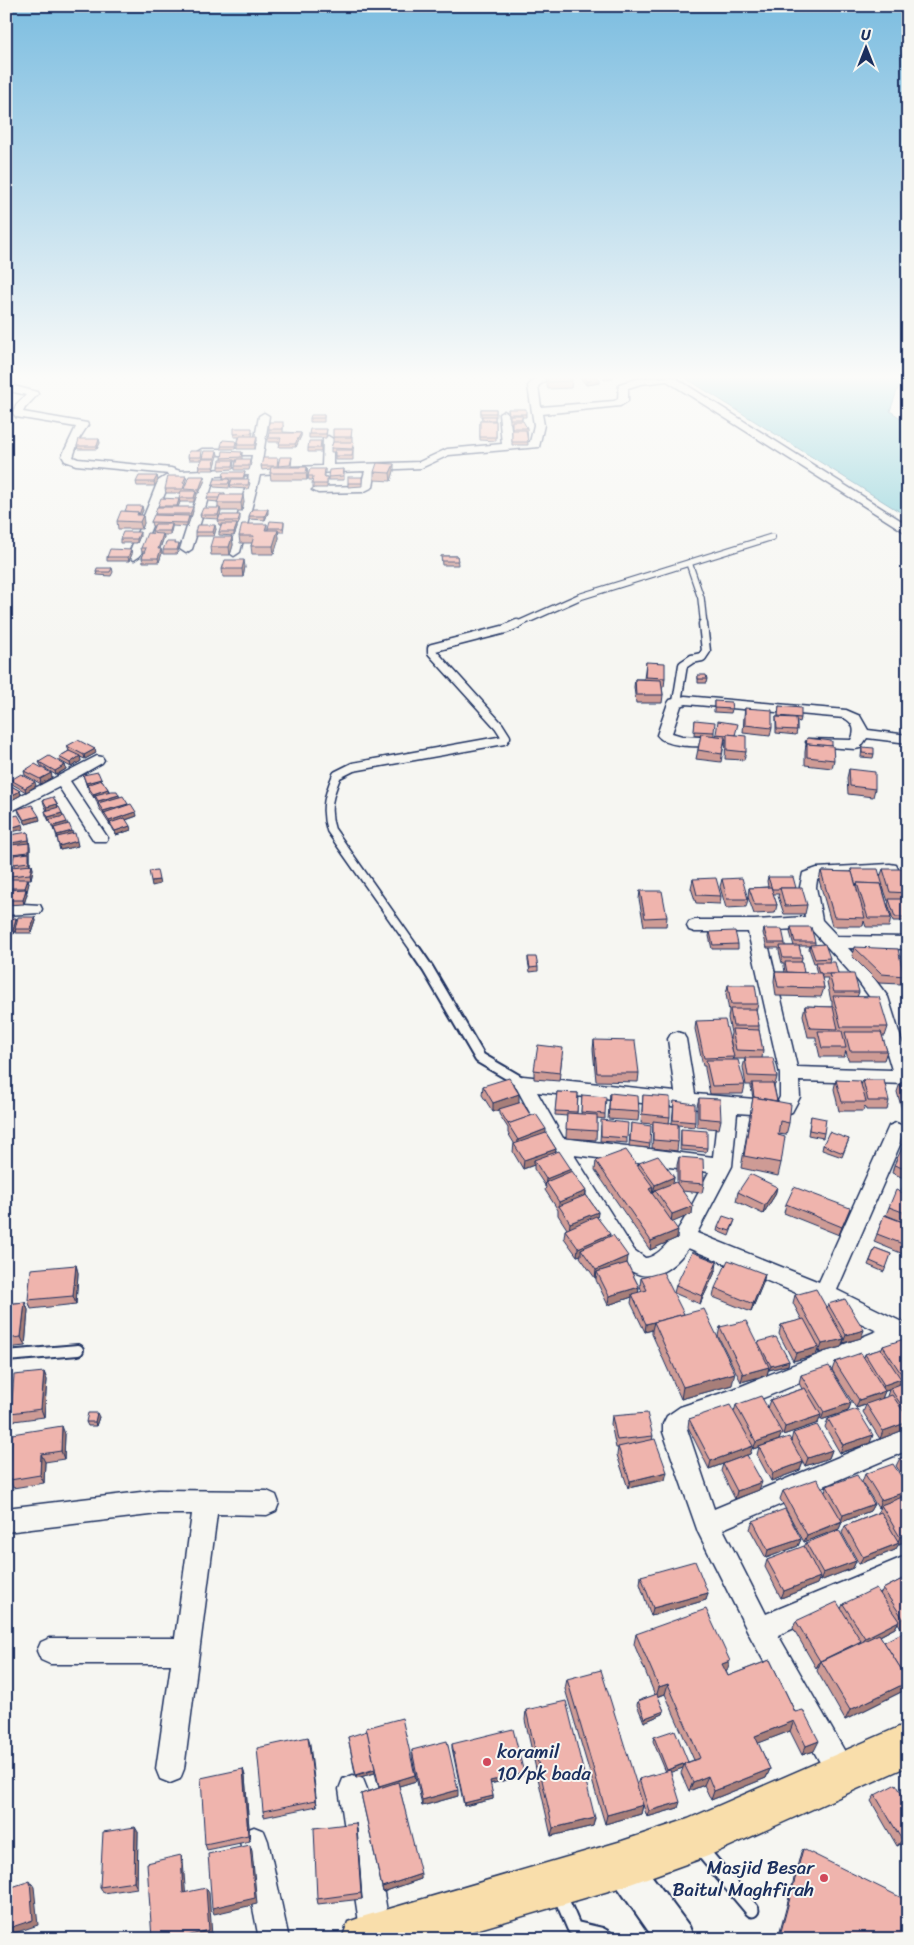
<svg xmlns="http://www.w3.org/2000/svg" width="914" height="1945" viewBox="0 0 914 1945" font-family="Sriracha,sans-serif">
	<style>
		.water { fill: #7acad5; stroke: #548ca5 }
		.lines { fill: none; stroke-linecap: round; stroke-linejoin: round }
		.service-far3-casing { stroke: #1b2f5e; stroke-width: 8 }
		.service-far2-casing { stroke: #1b2f5e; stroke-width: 11 }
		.service-far1-casing { stroke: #1b2f5e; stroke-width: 14 }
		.service-casing { stroke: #1b2f5e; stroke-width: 17 }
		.minor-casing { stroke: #1b2f5e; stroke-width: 3 }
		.tertiary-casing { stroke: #1b2f5e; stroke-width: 4 }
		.trunk-casing { stroke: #1b2f5e; stroke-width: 3 }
		.service-far3 { stroke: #f6f6f2; stroke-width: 5.5 }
		.service-far2 { stroke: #f6f6f2; stroke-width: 8 }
		.service-far1 { stroke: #f6f6f2; stroke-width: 10 }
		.service { stroke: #f6f6f2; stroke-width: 13 }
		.minor { fill: #f6f6f2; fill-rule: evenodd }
		.tertiary { fill: #f6f6f2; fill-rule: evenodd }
		.trunk { fill: #f9deab; fill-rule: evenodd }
		.wall { fill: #ce9b95; stroke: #1b2f5e; fill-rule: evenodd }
		.shaded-wall { fill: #a77e79; stroke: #1b2f5e }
		.building { fill: #efb4ad; stroke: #1b2f5e }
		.poi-dot { fill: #d1495b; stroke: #f6f6f2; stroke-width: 2 }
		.labels { text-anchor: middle; stroke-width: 4; stroke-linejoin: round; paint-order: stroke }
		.near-poi-label { font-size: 19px; fill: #1b2f5e; stroke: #f6f6f2; text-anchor: start }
	</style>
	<rect width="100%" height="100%" fill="#f6f6f2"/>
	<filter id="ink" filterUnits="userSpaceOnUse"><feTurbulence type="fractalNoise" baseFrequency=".02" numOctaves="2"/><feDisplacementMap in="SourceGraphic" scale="10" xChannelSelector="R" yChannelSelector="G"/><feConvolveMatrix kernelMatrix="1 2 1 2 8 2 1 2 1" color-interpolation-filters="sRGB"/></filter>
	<g filter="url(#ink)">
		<polygon class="water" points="684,377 908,377 908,380 898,388 890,411 908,423 908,517"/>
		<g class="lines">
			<g class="service-far3-casing">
				<g id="service-far3">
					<polyline points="689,563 701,598 704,626"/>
					<polyline points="514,626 579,597 772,537"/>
				</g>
			</g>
			<g class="service-far2-casing">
				<g id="service-far2">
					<polyline points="677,702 683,665 692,659 702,657 706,651 703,624"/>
					<path d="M416,951L331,830C324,809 329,794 337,775L353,767L504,740L506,737L499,726L432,652V648L506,629L517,624"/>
				</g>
			</g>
			<g class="service-far1-casing">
				<g id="service-far1">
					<polyline points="415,950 428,969 480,1058 523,1083"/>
					<polyline points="6,1356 78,1350"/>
				</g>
			</g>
			<g class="service-casing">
				<g id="service">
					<polyline points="699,1847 752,1910"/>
					<polyline points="559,1893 574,1928 600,1934 609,1939"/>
				</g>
			</g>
			<g class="minor-casing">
				<g id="minor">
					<polygon points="6,377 15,377 14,386 37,392 38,394 25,408 23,412 87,423 88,425 79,439 73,457 78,459 171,468 180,471 250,468 252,455 202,455 197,452 202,449 253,449 259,416 264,413 269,416 261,468 322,466 323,439 328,436 333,439 333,465 419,462 447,449 502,444 499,414 504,411 509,414 513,444 530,442 534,425 528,386 536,377 551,377 538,386 541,407 614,401 618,399 619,384 640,378 674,377 908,525 908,534 667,381 641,384 628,388 628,401 620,406 542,414 544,425 539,447 449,455 421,468 376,470 373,487 363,492 318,493 312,490 318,487 361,486 365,471 260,475 240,552 234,556 228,552 249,475 215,476 192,549 186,553 180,549 203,477 181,478 169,483 140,556 134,560 128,556 158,481 169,474 76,465 65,461 62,456 76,427 16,417 13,413 16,405 26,395 6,390"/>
					<path d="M685,696L846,710L860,716L868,730L908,735V743L867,738L860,748L855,749L813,746L808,745L806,742L808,739L851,740C856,731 854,723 844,718L686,704L681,706L672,733L682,736L717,738L722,739L724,742L722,745L717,746C701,746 667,749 657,735L668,703L670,700Z"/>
					<polygon points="97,756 102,757 104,760 102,763 70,781 108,838 106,841 94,841 59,787 6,814 6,803"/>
					<path d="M890,864L896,865L898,869L896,873L820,878L817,880L816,887L822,920L837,936L908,937V949L848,948L870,973L888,997L908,1061V1084L799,1081L800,1097L792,1112L781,1116L737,1113L732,1166L697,1233L819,1282L889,1126L896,1123L903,1126L906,1131L837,1290L908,1325V1343L899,1342L746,1405L695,1423L687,1429L714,1509L908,1428V1450L723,1529L766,1614L908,1555V1580L778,1635L852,1764L856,1774L852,1784L842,1788L832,1784L751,1638L698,1532L663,1432V1424L667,1416L680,1407L734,1389L877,1331L816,1301L688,1248C670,1273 645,1288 620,1262L550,1150L514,1083L516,1078L523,1076L675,1092L668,1039L671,1034L677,1032L683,1034L686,1039L695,1094L778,1101L780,1097V1074L748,932H695L689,930L687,926L689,922L695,920H755L805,917L800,887L803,873L817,868ZM810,928L858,981L871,999L892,1070L797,1067L765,931ZM537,1092L718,1111L713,1157L563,1138ZM574,1155L709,1172C697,1194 671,1256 645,1258L634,1250Z"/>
					<polygon points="6,903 40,905 42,909 40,913 6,915"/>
					<polygon points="158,1490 267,1491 276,1495 279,1503 276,1511 267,1515 217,1514 184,1769 180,1779 170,1783 160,1779 156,1769 171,1664 50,1664 41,1660 37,1651 41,1642 50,1638 175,1638 192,1514 158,1514 6,1532 6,1508"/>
					<polygon points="353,1775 363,1779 367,1789 391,1936 390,1939 362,1939 361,1936 339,1789 343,1779"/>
					<polygon points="254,1827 264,1831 268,1841 289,1939 259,1939 240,1841 244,1831"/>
				</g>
			</g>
			<g class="tertiary-casing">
				<polygon id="tertiary" points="622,1846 634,1852 689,1926 694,1939 654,1939 610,1876 604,1864 610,1852"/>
			</g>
			<g class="trunk-casing">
				<polygon id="trunk" points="908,1723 908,1766 708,1856 622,1887 445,1939 342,1939 348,1922 365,1916 622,1841 688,1819"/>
			</g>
			<use href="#service-far3" class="service-far3"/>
			<use href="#service-far2" class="service-far2"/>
			<use href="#service-far1" class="service-far1"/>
			<use href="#service" class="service"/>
			<use href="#minor" class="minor"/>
			<use href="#tertiary" class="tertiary"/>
			<use href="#trunk" class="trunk"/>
		</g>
		<g class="wall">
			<polygon points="518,377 533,377 533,379 518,378"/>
			<polygon points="545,377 570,377 572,381 571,388 548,389 545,379"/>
			<polygon points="580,377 598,377 600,383 586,385"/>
			<polygon points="481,409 496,409 496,417 495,417 495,421 496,421 496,441 480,440 480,421 482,421 482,417 481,417"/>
			<polygon points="508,409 526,414 526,417 522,417 522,421 527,428 528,445 512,445 512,423 510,423 510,417 509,417"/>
			<polygon points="324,415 324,422 310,422 310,418"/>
			<polygon points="283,425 283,432 301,433 301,436 296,447 279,447 280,442 268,442 268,438 269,433 269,429"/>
			<polygon points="327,429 326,438 309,438 309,434"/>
			<polygon points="253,432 252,436 257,440 255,449 237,449 237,445 239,437 234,437 234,434"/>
			<polygon points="352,436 352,442 354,446 353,450 353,460 335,460 335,452 331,452 331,448 333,442 333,437"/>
			<polygon points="99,439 100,443 97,449 78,449 77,446"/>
			<polygon points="236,441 237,444 235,449 221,449 221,446"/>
			<polygon points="321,441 321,452 308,452 308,448"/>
			<polygon points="217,451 218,455 214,470 200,470 199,467 202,458"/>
			<polygon points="242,452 242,459 251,463 249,470 235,470 235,466 236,461 234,461 233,469 219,470 219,466 222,460 222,458"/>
			<polygon points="203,455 201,460 189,460 188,457"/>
			<polygon points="292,457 291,467 307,467 308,474 307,480 271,480 270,473 271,469 262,470 261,466 279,461 278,467 278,466"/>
			<polygon points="325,469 325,477 327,477 327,488 313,488 313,480 309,480 308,476"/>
			<polygon points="344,469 344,480 328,480 328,477"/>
			<polygon points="394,471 391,481 374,480 374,472"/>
			<polygon points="245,472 244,479 250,483 248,489 231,488 230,485 231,481 230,481 229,488 214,487 213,484 223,479 223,478"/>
			<polygon points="157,476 158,480 155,486 137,486 136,482"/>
			<polygon points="186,476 186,480 185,483 186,485 205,480 199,493 196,493 194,502 180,502 178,507 193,511 191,518 190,518 190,519 187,527 172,526 170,535 163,535 164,537 160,549 162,553 159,562 143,562 142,558 144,552 142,552 141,548 152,533 152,531 154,526 152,526 151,522 155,515 155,514 158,506 179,499 181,493 166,493 165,489"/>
			<polygon points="362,477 362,486 348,487 348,483"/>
			<polygon points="225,493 225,495 244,502 242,511 220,511 219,519 201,518 200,515 218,508 218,502 208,501 207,498"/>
			<polygon points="143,510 141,515 144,523 142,529 118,529 117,521"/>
			<polygon points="268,513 265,520 249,519 249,516"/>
			<polygon points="240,515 240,519 238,525 237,525 237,528 234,536 219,535 219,532 221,525 219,525 218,521"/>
			<polygon points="284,522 284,525 283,532 278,532 279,538 274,554 252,554 251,546 252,543 240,543 239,536 267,524 267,530 268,530 268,528"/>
			<polygon points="216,529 214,536 195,536 195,532"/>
			<polygon points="140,536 137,543 120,543 120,539"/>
			<polygon points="232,537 233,545 230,555 211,555 210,547"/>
			<polygon points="175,542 176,544 179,548 177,554 163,554 163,550"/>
			<polygon points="131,550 132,554 129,561 107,561 107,557"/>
			<polygon points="441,556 457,556 458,565 442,565"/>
			<polygon points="245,567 243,577 223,577 222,569"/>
			<polygon points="112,568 113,572 111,576 97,575 96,572"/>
			<polygon points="646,662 665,678 664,687 662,686 663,695 662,703 636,703 634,687 635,679 644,679"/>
			<polygon points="698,675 707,679 706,683 698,683"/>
			<polygon points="714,701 732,709 731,713 714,712"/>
			<polygon points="779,706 801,718 800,722 797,721 797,730 796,735 776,733 776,717 778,717"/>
			<polygon points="745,708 772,728 770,736 743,733 744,716"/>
			<polygon points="695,720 714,732 714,736 716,736 716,734 736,735 746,752 744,760 725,759 726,739 725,739 721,762 696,759 701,735 694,735"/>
			<polygon points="807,738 834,760 832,768 805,765 805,752"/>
			<polygon points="67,746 95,749 96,753 85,759 80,757 81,761 71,767 60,761 59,757 69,751"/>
			<polygon points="862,747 874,754 873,758 861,757"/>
			<polygon points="39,762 65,765 66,769 56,775 41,766"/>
			<polygon points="849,769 875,789 873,797 848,794 847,778"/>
			<polygon points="24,771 51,773 52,777 41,784 25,775"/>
			<polygon points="83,775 101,779 108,789 109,791 120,797 128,805 137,816 126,820 131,830 116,835 111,825 110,825 99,808 95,797 94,798 88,789 88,786 87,787"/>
			<polygon points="11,780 36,786 26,792 12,784"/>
			<polygon points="6,783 20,791 21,795 10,801 6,799"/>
			<polygon points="43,800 57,804 58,807 62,813 63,816 78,846 60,850 55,830 54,831 50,821 49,821 46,815 45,811 47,811 44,804"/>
			<polygon points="18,809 40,820 26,824 19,813"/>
			<polygon points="28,832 30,847 30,865 32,865 33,869 31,879 28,879 29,883 26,892 27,894 24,904 6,905 6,882 11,879 10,876 14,866 13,858 12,858 11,843"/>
			<polygon points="851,869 880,877 883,869 908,881 908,921 893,921 888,904 889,901 888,901 883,887 883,890 891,918 889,927 866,927 864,921 863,926 832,926 819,880 821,871 851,872"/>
			<polygon points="768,877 796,888 807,905 805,914 784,914 778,896 779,894 773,894 777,905 775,913 754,914 748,897 749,888 768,887 767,881"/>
			<polygon points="693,879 721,896 720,904 696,903 691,888"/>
			<polygon points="722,879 748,899 746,907 726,908 720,887"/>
			<polygon points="640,891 667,917 666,926 644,926 639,899"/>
			<polygon points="35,917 36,921 32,933 16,933 15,930 14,934 6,934 6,918 17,921"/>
			<path d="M791,927L815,942V945L830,958L829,962L838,974L859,992L857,997L888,1027L885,1036H882L887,1051L884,1060H848L846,1051L844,1057H820L816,1040V1037H808L803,1015L805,1006L832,1007V1001H831L827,982L828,978H822L824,988L821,997L776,996L774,981L775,972H785L784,966V963H782L779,951V948H767L763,933L764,929L785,943V946H794L790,932ZM799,946H810L809,949L814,963H816L815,966L817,973H804L801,962L802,958Z"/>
			<polygon points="710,932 738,944 738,949 712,949 709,936"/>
			<polygon points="854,947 904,976 901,984 879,983 852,956"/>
			<polygon points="528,957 538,967 538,971 530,972 528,961"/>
			<polygon points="905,959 908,959 908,977 904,963"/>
			<polygon points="728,985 758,1004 756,1012 759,1026 759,1030 763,1051 762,1058 777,1077 775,1085 774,1085 777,1101 789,1123 786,1135 778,1134 781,1163 778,1176 741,1168 753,1098 751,1087 751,1085 746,1085 743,1067 745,1059 734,1059 734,1057 733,1060 745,1085 743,1094 710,1094 705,1069 705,1066 703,1066 695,1029 696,1021 733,1053 730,1038 731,1033 728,1018 729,1011 726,994"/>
			<polygon points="594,1040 639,1073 638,1082 596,1081 593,1049"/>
			<polygon points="562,1057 559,1081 534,1079 534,1070"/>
			<polygon points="836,1080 861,1085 863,1080 889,1101 887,1110 866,1110 865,1106 863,1111 839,1111 834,1089"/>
			<polygon points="900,1083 908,1083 908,1123 906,1123 897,1092"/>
			<polygon points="483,1086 519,1103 546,1133 556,1149 555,1152 571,1169 571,1172 586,1191 586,1195 598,1212 597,1217 627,1263 639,1287 638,1293 642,1292 640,1286 641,1278 684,1314 732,1385 681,1399 652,1334 652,1330 645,1332 631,1303 632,1297 608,1305 596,1280 596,1278 595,1278 580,1257 581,1255 577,1256 564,1238 565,1230 567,1229 558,1215 558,1210 545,1190 546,1187 534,1169 534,1165 523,1169 513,1152 514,1143 508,1133 508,1128 499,1114 499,1109 493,1112 482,1095"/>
			<polygon points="557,1092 578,1093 577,1114 581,1114 582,1095 605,1114 605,1119 597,1118 596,1140 566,1138 567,1116 555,1115"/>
			<polygon points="610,1093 639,1112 638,1121 608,1119"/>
			<polygon points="643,1095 670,1117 669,1123 672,1123 674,1101 695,1122 694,1127 678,1125 678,1142 677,1151 652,1148 653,1124 641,1123"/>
			<polygon points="699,1098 721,1120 719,1129 697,1127 697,1106"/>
			<polygon points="811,1116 824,1133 823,1138 808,1135"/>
			<polygon points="631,1123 650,1144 649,1148 629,1146"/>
			<polygon points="601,1125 627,1138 627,1143 600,1141"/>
			<polygon points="908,1126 908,1147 900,1144 902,1135"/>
			<polygon points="681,1129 707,1148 706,1152 680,1150"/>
			<polygon points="849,1139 842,1157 822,1150 823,1145"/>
			<polygon points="908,1148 908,1193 902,1190 906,1179 892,1173 894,1165"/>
			<polygon points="679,1157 704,1184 702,1193 682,1191 692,1214 672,1222 677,1238 650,1250 595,1170 596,1161 638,1166 639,1163 674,1177 673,1183 677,1184 677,1165"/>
			<polygon points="777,1187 775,1195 763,1214 736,1201 738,1192"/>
			<polygon points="908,1195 908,1224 886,1215 889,1207"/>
			<polygon points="786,1204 847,1217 839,1235 784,1213"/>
			<polygon points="884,1215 908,1224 908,1256 874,1242"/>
			<polygon points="735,1220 729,1236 717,1231 718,1227"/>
			<polygon points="875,1248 891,1254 884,1272 868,1265"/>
			<polygon points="76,1265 78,1273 76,1304 31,1309 28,1300"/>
			<polygon points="716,1270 700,1304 674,1293 676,1285"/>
			<polygon points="765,1274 763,1283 751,1312 713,1297 715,1288"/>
			<polygon points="795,1295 827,1308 828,1304 861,1338 843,1343 841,1347 819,1353 818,1350 816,1355 793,1361 779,1334 781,1325 802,1320 793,1303"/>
			<polygon points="25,1302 28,1310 25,1346 6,1348 6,1304"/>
			<polygon points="720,1327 758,1344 758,1342 789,1361 788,1365 769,1370 769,1368 767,1375 741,1382 718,1336"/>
			<path d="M908,1344V1427L906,1429L880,1439L863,1412L866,1405L856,1408L832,1370L835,1362L864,1357L865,1354L882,1349L883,1346ZM889,1390L887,1396V1397L882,1398L885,1391Z"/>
			<polygon points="44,1372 47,1380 44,1417 14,1421 11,1413"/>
			<polygon points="801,1375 851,1403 848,1411 821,1420 820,1418 818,1423 783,1435 781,1433 779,1440 791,1441 793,1433 832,1450 829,1458 805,1466 803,1462 800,1470 771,1481 757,1455 759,1447 753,1449 752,1448 750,1454 747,1455 759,1490 735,1499 721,1471 723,1464 709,1469 688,1427 689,1419 734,1412 736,1405 767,1408 770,1400 802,1389 799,1383"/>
			<polygon points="612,1416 653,1436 652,1440 665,1480 628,1488 617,1455 618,1448 616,1448 611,1424"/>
			<polygon points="99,1417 96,1426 88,1426 86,1422"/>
			<polygon points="828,1419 870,1443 840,1453 825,1427"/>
			<polygon points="65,1434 64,1459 45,1462 44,1483 13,1488 10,1480"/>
			<polygon points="908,1455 908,1484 896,1466 900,1458"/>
			<polygon points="865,1474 908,1487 908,1493 907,1495 908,1495 908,1540 899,1544 895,1550 859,1564 842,1533 845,1526 878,1513 878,1512 880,1507 878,1508 862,1482"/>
			<polygon points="827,1486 874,1504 870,1511 842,1522 839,1529 804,1542 780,1499 783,1491 825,1492"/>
			<polygon points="753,1521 801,1539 798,1546 766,1558 750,1529"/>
			<polygon points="806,1543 856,1561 853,1568 820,1581 819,1580 817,1584 781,1598 765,1567 767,1560 804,1547"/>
			<polygon points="641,1576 708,1593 706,1600 651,1616 640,1584"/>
			<polygon points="908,1576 908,1628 903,1631 898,1623 895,1628 880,1636 884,1642 908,1630 908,1694 904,1689 903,1691 845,1720 817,1671 819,1666 816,1668 793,1628 796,1621 841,1609 843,1604 880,1594 883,1589"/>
			<polygon points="636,1634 727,1671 726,1671 728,1676 770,1660 814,1751 802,1755 790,1731 758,1743 770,1769 766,1778 711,1800 704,1785 689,1791 681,1773 683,1768 670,1772 678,1808 647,1817 643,1805 641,1814 605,1824 565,1689 567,1679 637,1785 639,1779 666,1772 653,1741 654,1737 688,1762 694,1760 665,1694 658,1697 664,1711 663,1714 644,1722 637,1705 638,1701 655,1695 634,1644"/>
			<polygon points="526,1710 595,1818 593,1826 551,1836 525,1720"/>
			<polygon points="308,1737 317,1806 264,1817 263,1811"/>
			<polygon points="348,1737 416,1781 399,1786 421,1879 383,1892 361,1794 379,1788 375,1773 356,1778"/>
			<polygon points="452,1744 523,1776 490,1784 493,1796 493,1799 464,1806 452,1748"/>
			<polygon points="412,1750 458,1796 422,1806 412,1757"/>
			<polygon points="243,1769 245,1776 250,1841 207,1850 205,1844"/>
			<polygon points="875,1795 908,1804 908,1840 897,1846 871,1801"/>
			<polygon points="357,1829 362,1899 318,1904 317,1899"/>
			<polygon points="138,1832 137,1888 104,1893 100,1887"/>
			<polygon points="803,1849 908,1939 778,1939 801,1852"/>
		</g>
		<g class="shaded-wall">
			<polygon points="604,377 613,377 613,379 604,380"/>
			<polygon points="635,377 648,377 635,379"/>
			<polygon points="600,380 600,383 586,385 586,381"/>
			<polygon points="301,433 301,436 296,447 295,444"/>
			<polygon points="257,436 257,440 255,449 255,445"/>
			<polygon points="99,439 100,443 97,449 97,446"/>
			<polygon points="217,451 218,455 214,470 213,467"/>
			<polygon points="394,464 394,471 391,481 390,473"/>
			<polygon points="307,467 308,474 307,480 306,473"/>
			<polygon points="157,476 158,480 155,486 154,482"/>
			<polygon points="204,476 205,480 199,493 199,490"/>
			<polygon points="196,491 197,495 194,502 194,498"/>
			<polygon points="243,495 244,502 242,511 241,503"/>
			<polygon points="179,499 180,502 177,510 177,506"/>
			<polygon points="142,506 143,510 139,519 139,515"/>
			<polygon points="193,507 193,511 191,518 190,514"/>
			<polygon points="220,508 221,512 219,519 218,515"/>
			<polygon points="268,509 268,513 265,520 265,516"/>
			<polygon points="143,515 144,523 142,529 140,522"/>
			<polygon points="189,516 190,519 187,527 187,523"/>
			<polygon points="172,524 172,528 170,535 170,531"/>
			<polygon points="237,524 237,528 234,536 234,532"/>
			<polygon points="215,525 216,529 214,536 213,532"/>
			<polygon points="278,530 279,538 274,554 273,546"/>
			<polygon points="140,532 140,536 137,543 137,539"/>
			<polygon points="163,534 164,537 158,553 158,549"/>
			<polygon points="232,537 233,545 230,555 229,547"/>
			<polygon points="179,544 179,548 177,554 177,550"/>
			<polygon points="161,549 162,553 159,562 158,558"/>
			<polygon points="131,550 132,554 129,561 128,557"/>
			<polygon points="244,560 245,567 243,577 242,569"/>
			<polygon points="95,749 96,753 85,759 84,755"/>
			<polygon points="80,756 81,761 71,767 70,763"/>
			<polygon points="65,765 66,769 56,775 55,771"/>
			<polygon points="51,773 52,777 41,784 40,779"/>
			<polygon points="101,779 102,783 87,785 88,786 87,787 86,783"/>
			<polygon points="35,782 36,786 26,792 25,788"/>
			<polygon points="108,789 109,793 95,795 95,797 94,798 93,794"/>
			<polygon points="20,791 21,795 10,801 9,797"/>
			<polygon points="119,795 120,799 99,805 98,801"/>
			<polygon points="57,804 58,808 48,811 47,807"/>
			<polygon points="128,804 129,808 104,813 104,815 103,811"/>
			<polygon points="136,812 137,816 111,825 110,823 111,825 110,825 109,821"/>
			<polygon points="62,813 63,817 49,821 48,817"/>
			<polygon points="39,816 40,820 26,824 24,820"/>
			<polygon points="67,822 68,826 54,831 53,826"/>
			<polygon points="23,824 24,829 8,833 7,829"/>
			<polygon points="130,826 131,830 116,835 115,831"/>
			<polygon points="72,831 73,836 58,839 57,835"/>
			<polygon points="28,832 30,847 30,866 29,862 29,856 12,858 11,854 12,847 11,843"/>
			<polygon points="77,841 78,846 60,850 59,846"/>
			<polygon points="32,865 33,869 31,879 30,874"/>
			<polygon points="28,879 29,883 27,892 25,888"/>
			<polygon points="159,880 160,884 152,886 151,881"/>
			<polygon points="26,889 27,894 24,904 23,900"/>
			<polygon points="35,917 36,921 32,933 31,929"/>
			<polygon points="16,918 18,922 14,934 13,930"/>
			<polygon points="519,1094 519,1103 493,1112 493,1103"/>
			<polygon points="546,1129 546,1138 517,1148 518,1140"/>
			<polygon points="556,1149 555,1157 534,1160 534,1165 523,1169 524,1160"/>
			<polygon points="571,1169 570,1178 546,1182 545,1187 546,1179"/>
			<polygon points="674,1177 673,1186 655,1190 653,1193 655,1185"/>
			<polygon points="653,1187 652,1195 649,1189"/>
			<polygon points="777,1187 775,1195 763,1214 765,1205"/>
			<polygon points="586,1191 585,1200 559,1207 559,1202"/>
			<polygon points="693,1206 692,1214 671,1223 672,1214"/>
			<polygon points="850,1208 847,1217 839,1235 842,1227"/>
			<polygon points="598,1212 597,1220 569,1232 570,1223"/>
			<polygon points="678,1230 677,1238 650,1250 651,1241"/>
			<polygon points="610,1234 609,1242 581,1249 581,1255 577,1256 578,1248"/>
			<polygon points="628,1256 627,1264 597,1272 596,1278 595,1278 596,1270"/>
			<polygon points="717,1262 716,1270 700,1304 702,1296"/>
			<polygon points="76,1265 78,1273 76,1304 73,1296"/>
			<polygon points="765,1274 763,1283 751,1312 753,1304"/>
			<polygon points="639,1287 638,1295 632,1294 632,1297 608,1305 609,1296"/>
			<polygon points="25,1302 28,1310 25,1346 21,1337"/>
			<polygon points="654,1322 652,1330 645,1332 646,1324"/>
			<polygon points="864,1330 861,1338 843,1343 846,1335"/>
			<polygon points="844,1339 841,1347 819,1353 822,1344"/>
			<polygon points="819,1347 816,1355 793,1361 796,1353"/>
			<polygon points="789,1361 788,1365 769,1370 771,1366"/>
			<polygon points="769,1367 767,1375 741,1382 743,1374"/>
			<polygon points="44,1372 47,1380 44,1417 41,1409"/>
			<polygon points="735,1373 732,1385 681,1399 683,1387"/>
			<polygon points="908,1376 908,1383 901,1386 904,1378"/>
			<polygon points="901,1379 898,1387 890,1388 889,1390 885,1391 882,1399 856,1408 859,1400 881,1393 884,1385"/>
			<polygon points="851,1403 848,1411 821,1420 824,1412"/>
			<polygon points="97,1413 99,1417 96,1426 95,1422"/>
			<polygon points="821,1415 818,1423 783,1435 785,1427"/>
			<polygon points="908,1422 908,1427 906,1429 880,1439 883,1431"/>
			<polygon points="62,1426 65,1434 64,1459 61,1451"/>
			<polygon points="782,1433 779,1440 753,1449 756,1442"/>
			<polygon points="873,1435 870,1443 840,1453 843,1445"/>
			<polygon points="753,1446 750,1454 709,1469 711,1461"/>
			<polygon points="832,1450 829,1458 805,1466 808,1458"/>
			<polygon points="41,1454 45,1462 44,1483 40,1475"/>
			<polygon points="6,1455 8,1459 6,1482"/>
			<polygon points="803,1462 800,1470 771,1481 773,1473"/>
			<polygon points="667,1472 665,1480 628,1488 630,1481"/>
			<polygon points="762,1482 759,1490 735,1499 737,1491"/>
			<polygon points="908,1491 908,1493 906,1498 881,1505 880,1507 878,1508 881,1500"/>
			<polygon points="874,1504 870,1511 842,1522 839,1529 804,1542 807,1535 841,1522 843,1515"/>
			<polygon points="908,1534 908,1540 899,1544 895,1550 859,1564 863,1557 897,1544 900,1537"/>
			<polygon points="801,1539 798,1546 766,1558 768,1550"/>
			<polygon points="856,1561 853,1568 820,1581 823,1573"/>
			<polygon points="820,1577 817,1584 781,1598 784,1591"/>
			<polygon points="708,1593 706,1600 651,1616 653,1608"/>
			<polygon points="899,1621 895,1628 862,1645 865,1638"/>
			<polygon points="908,1623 908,1628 903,1631 907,1624"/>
			<polygon points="861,1641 857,1648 821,1661 819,1666 816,1668 820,1661"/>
			<polygon points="730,1661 727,1671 719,1674 722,1664"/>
			<polygon points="908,1682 903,1691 845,1720 850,1710"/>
			<polygon points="668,1684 665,1694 656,1697 659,1687"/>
			<polygon points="664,1711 663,1714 644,1722 645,1718"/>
			<polygon points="794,1721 790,1731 751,1746 755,1736"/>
			<polygon points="308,1737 310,1744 317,1806 316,1800"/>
			<polygon points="819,1741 814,1751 802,1755 806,1746"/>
			<polygon points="684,1764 683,1768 666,1774 667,1770"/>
			<polygon points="243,1769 245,1776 250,1841 248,1835"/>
			<polygon points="770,1769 766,1778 711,1800 714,1791"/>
			<polygon points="375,1770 375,1773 356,1778 356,1775"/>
			<polygon points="524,1773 523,1776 489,1784 490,1781"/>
			<polygon points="415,1775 416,1781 379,1792 379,1786"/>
			<polygon points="708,1776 704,1785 689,1791 693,1782"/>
			<polygon points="458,1790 458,1796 422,1806 422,1800"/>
			<polygon points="493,1796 493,1799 464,1806 464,1803"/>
			<polygon points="680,1802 678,1808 647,1817 649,1811"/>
			<polygon points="643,1805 641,1814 605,1824 607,1815"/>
			<polygon points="595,1818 593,1826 551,1836 553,1828"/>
			<polygon points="356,1823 357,1829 362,1899 361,1893"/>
			<polygon points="135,1827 138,1832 137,1888 134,1882"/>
			<polygon points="908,1837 908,1840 897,1846 902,1840"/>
			<polygon points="250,1845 252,1851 257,1904 214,1914 212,1908"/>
			<polygon points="181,1855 183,1861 186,1899 183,1893"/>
			<polygon points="421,1874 421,1879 383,1892 382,1887"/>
			<polygon points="30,1881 34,1887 38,1925 6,1936 6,1929"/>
			<polygon points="206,1888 209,1893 212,1936 199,1939 176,1939"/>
		</g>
		<g class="building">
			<polygon points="547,377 570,377 572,381 548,382"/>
			<polygon points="583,377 598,377 600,380 586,381"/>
			<rect x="481" y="409" width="15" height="4"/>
			<polygon points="508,409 526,409 526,414 509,414"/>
			<polygon points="311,415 324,415 324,418 310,418"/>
			<rect x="510" y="415" width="12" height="4"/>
			<rect x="482" y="416" width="13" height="4"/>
			<rect x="480" y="421" width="16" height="16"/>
			<polygon points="512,421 523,421 527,428 512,428"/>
			<rect x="269" y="422" width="14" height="7"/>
			<polygon points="234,428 252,428 252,433 234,434"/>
			<polygon points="310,429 327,429 326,434 309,434"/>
			<polygon points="333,429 352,429 351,437 333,437"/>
			<polygon points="512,430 526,430 528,442 512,442"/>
			<polygon points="269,433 301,433 295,444 279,444 281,438 268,438"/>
			<polygon points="240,436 257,436 255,445 237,445"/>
			<polygon points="79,439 99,439 97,446 77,446"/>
			<polygon points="223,440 236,441 235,446 221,446"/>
			<polygon points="309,441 321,441 320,448 308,448"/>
			<polygon points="333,442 354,442 352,449 331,448"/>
			<polygon points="335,450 353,450 352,456 335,456"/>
			<polygon points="189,451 202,451 201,457 188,457"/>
			<polygon points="204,451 217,451 215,458 202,458"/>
			<polygon points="223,451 242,452 241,457 222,458"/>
			<polygon points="280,457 292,457 290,465 278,466"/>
			<polygon points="263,458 278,458 277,466 261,466"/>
			<polygon points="202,459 215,459 213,467 199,467"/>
			<polygon points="237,459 250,459 249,466 235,466"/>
			<polygon points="220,460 234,460 233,466 219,466"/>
			<polygon points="377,463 394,464 390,473 374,472"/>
			<polygon points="271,467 307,467 306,473 270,473"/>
			<polygon points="310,469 325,469 324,477 327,477 327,484 312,484 313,476 308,476"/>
			<polygon points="344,469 343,476 328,477 329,470"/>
			<polygon points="224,472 245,472 243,478 223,478"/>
			<polygon points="139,476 157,476 154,482 136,482"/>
			<polygon points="168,476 186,476 183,483 185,483 183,489 165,489"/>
			<polygon points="189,476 204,476 199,490 184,489"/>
			<rect x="348" y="477" width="14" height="6"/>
			<polygon points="215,479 230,479 228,484 213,484"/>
			<polygon points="232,479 249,479 248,485 230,485"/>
			<polygon points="181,491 196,491 194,498 179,498"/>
			<polygon points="209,493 225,493 224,495 220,495 219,498 207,498"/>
			<polygon points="220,495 243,495 241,503 217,503"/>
			<polygon points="161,498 179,499 177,506 158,506"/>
			<polygon points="127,506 142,506 139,515 138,512 125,511"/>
			<polygon points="157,507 193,507 190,514 155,514"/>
			<polygon points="203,508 220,508 218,515 200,515"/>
			<polygon points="252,509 268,509 265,516 249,516"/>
			<polygon points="121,511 138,512 137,515 143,515 140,522 117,521"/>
			<polygon points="154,515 189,516 187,523 151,522"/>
			<polygon points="220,515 240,515 238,521 218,521"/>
			<polygon points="270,521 284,522 283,528 268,528"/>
			<polygon points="155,524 172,524 170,531 152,531"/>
			<polygon points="222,524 237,524 234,532 219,532"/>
			<polygon points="242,524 267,524 265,530 278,530 273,546 251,546 254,536 239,536"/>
			<polygon points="197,525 215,525 213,532 195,532"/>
			<polygon points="123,532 140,532 137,539 120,539"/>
			<polygon points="147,533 163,534 158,549 161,549 158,558 142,558 146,548 141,548"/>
			<polygon points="213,537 232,537 229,547 210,547"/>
			<polygon points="166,542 175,542 175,544 179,544 177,550 163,550"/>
			<polygon points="110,549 131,550 128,557 107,557"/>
			<polygon points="441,556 457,556 458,561 442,561"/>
			<polygon points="225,560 244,560 242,569 222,569"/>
			<polygon points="97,568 112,568 110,572 96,572"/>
			<polygon points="646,662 665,663 665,678 645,677"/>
			<polygon points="698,675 706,675 707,679 698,679"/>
			<polygon points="635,679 661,680 663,695 636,695"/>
			<polygon points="714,701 731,702 732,709 714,708"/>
			<polygon points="779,706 801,708 801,718 778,716"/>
			<polygon points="745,708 772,710 772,728 745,725"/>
			<polygon points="776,717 796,718 797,730 777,729"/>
			<polygon points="695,720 715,722 714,732 694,731"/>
			<polygon points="718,721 738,724 735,735 727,734 727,735 716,734"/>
			<polygon points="701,734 725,737 722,754 698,750"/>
			<polygon points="727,734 746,736 746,752 727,750"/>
			<polygon points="807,738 832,741 832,746 807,744 806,747"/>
			<polygon points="78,740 95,749 84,755 67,746"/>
			<polygon points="807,744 833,746 834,760 807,757"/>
			<polygon points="862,747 874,748 874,754 862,753"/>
			<polygon points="69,751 80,756 70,763 59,757"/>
			<polygon points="49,756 65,765 55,771 39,762"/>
			<polygon points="35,764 51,773 40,779 24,771"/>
			<polygon points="849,769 875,772 875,789 850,786"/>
			<polygon points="98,772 101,779 86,783 83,775"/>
			<polygon points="21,774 35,782 25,788 11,780"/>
			<polygon points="102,780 108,789 93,794 87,785"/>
			<polygon points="6,783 20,791 9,797 6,796"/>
			<polygon points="111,791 117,791 119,795 98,801 95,795"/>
			<polygon points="123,796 128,804 103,811 98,803"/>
			<polygon points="53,797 57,804 47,807 43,800"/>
			<polygon points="131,804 136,812 109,821 104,813"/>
			<polygon points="32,805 39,816 24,820 18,809"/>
			<polygon points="59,807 62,813 48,817 45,811"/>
			<polygon points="18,815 23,824 7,829 6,826 6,818"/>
			<polygon points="64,816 67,822 53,826 49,820"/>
			<polygon points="125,818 130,826 115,831 110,823"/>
			<polygon points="69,824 72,831 57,835 54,828"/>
			<polygon points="28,832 29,840 11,843 10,835"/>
			<polygon points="75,833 77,841 59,846 57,837"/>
			<polygon points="29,843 29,852 11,854 11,845"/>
			<polygon points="29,853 29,862 13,864 14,855"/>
			<polygon points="32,865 30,874 10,876 11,867"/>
			<polygon points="851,869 878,869 883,886 881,886 881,884 857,883 856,886"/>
			<polygon points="883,869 904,869 908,881 908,893 890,892"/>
			<polygon points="157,870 159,880 151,881 149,871"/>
			<polygon points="821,871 852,872 865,918 834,917"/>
			<polygon points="768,877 793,877 796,888 780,888 780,889 772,889"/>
			<polygon points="716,878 721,896 697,895 693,879"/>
			<polygon points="742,878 748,899 727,899 722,879"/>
			<polygon points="7,879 28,879 25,888 6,888 6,882"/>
			<polygon points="857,883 881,884 891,918 868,918"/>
			<polygon points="771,887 777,905 755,905 749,888"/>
			<polygon points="780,888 802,888 807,905 785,906"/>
			<polygon points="26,889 23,900 6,900 6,890"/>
			<polygon points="640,891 662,891 667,917 645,918"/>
			<polygon points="889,899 907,899 908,917 895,917"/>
			<polygon points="18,917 35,917 31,929 15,929"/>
			<polygon points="6,918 16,918 13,930 6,930"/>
			<polygon points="791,927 811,927 815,942 795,942"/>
			<polygon points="764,929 782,929 785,943 768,943"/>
			<polygon points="735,931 738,944 713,945 710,932"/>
			<polygon points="825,944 830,958 815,959 810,945"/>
			<polygon points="780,946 799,946 802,958 783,958"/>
			<polygon points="854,947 898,949 904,976 882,974"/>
			<polygon points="528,957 536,957 538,967 530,968"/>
			<polygon points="905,959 908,959 908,968"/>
			<polygon points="785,962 802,962 804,973 787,972"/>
			<polygon points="816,962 835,962 838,974 821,974 821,973 819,973"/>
			<polygon points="775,972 821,973 824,988 778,987"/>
			<polygon points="829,974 854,974 859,992 834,992"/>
			<polygon points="728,985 755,985 758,1004 731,1004"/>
			<polygon points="833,996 879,997 888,1027 841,1027"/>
			<polygon points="805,1006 833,1007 838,1029 810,1028"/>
			<polygon points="730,1009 756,1009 759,1026 733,1026"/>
			<polygon points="725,1020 734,1057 704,1058 696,1021"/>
			<polygon points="732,1029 759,1030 763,1051 736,1050"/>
			<polygon points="818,1031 842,1031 846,1048 822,1048"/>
			<polygon points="845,1032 881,1032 887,1051 850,1051"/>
			<polygon points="594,1040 635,1041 639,1073 597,1073"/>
			<polygon points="538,1045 563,1048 560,1073 534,1070"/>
			<polygon points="745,1058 773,1058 777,1077 748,1076"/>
			<polygon points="706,1060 738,1060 745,1085 712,1086"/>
			<polygon points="509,1078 519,1094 493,1103 483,1086"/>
			<polygon points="836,1080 860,1081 866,1102 842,1102"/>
			<polygon points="863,1080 884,1080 889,1101 868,1101"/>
			<polygon points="752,1083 773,1083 777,1101 754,1097"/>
			<polygon points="900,1083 908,1083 908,1111"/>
			<polygon points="557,1092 578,1093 577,1112 555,1111"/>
			<polygon points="610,1093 638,1096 639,1112 609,1110"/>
			<polygon points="582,1095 606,1097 605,1114 581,1112"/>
			<polygon points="643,1095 670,1097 670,1117 642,1114"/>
			<polygon points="753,1097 791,1104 789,1123 780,1121 778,1135 785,1137 781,1163 744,1156"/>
			<polygon points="699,1098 720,1099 721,1120 699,1118"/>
			<polygon points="674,1101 695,1104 695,1122 673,1120"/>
			<polygon points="522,1102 531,1116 508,1124 499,1109"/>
			<polygon points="567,1113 597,1115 597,1131 566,1129"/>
			<polygon points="536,1114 546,1129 518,1140 508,1124"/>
			<polygon points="811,1116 826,1119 824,1133 809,1130"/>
			<polygon points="601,1120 628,1123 627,1138 601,1136"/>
			<polygon points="653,1121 678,1124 678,1142 653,1140"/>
			<polygon points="631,1123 651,1126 650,1144 630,1141"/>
			<polygon points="908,1126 908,1138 902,1135"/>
			<polygon points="681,1129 707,1131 707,1148 681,1146"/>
			<polygon points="829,1132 849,1139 843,1153 823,1145"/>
			<polygon points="546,1133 556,1149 524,1160 514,1144"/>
			<polygon points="903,1146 908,1148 908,1170 894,1165"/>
			<polygon points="626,1150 653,1187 649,1189 678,1230 651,1241 596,1161"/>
			<polygon points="559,1151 571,1169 546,1179 534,1160"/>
			<polygon points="658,1156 674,1177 655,1185 639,1163"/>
			<polygon points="679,1157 703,1159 704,1184 679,1182"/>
			<polygon points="572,1171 586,1191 559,1202 546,1182"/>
			<polygon points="750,1174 777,1187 765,1205 738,1192"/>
			<polygon points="908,1176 908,1183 905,1182"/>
			<polygon points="676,1182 693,1206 672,1214 655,1190"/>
			<polygon points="794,1187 850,1208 842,1227 786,1204"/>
			<polygon points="896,1190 908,1195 908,1214 889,1207"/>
			<polygon points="586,1195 598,1212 570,1223 559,1206"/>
			<polygon points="884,1215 908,1224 908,1246 877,1234"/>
			<polygon points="596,1216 610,1234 578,1248 565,1230"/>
			<polygon points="723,1216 735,1220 730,1231 718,1227"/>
			<polygon points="613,1235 628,1256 596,1270 581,1249"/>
			<polygon points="875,1248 891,1254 886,1268 870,1261"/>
			<polygon points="692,1252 717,1262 702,1296 676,1285"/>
			<polygon points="728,1260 765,1274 753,1304 715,1288"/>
			<polygon points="627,1263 639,1287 609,1296 597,1272"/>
			<polygon points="76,1265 73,1296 28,1300 31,1269"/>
			<polygon points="663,1272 684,1314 646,1324 632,1294 647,1290 641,1278"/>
			<polygon points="816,1289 844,1339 822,1344 795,1295"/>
			<polygon points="845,1299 864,1330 846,1335 828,1304"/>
			<polygon points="25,1302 21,1337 6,1339 6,1304"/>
			<polygon points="704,1309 735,1373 683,1387 654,1322"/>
			<polygon points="804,1319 819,1347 796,1353 781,1325"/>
			<polygon points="746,1321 769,1367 743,1374 720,1327"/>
			<polygon points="776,1337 789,1361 771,1366 758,1342"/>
			<polygon points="904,1339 908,1344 908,1376 904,1378 883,1346"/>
			<polygon points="881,1349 901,1379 884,1385 865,1354"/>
			<polygon points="861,1353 885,1391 859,1400 835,1362"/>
			<polygon points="829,1366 851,1403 824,1412 801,1375"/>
			<polygon points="44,1372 41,1409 11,1413 14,1375"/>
			<polygon points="908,1381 908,1415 890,1388"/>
			<polygon points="805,1388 821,1415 785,1427 770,1400"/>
			<polygon points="892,1395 908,1418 908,1422 883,1431 866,1404"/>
			<polygon points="761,1396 782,1433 756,1442 736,1405"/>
			<polygon points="730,1405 753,1446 711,1461 689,1419"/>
			<polygon points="857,1409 873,1435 843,1445 828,1419"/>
			<polygon points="88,1413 97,1413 95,1422 86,1422"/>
			<polygon points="647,1413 653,1436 617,1440 612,1416"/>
			<polygon points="817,1425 832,1450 808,1458 793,1433"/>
			<polygon points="62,1426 61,1451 41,1454 40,1475 10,1480 12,1434"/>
			<polygon points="789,1437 803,1462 773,1473 759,1447"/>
			<polygon points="655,1439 667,1472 630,1481 618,1447"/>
			<polygon points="747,1455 762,1482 737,1491 723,1464"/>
			<polygon points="908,1455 908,1471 900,1458"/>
			<polygon points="893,1464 908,1487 908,1491 881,1500 865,1474"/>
			<polygon points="857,1475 874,1504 843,1515 827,1486"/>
			<polygon points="817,1479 842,1521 807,1535 783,1491"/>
			<polygon points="908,1495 908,1534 900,1537 881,1505"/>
			<polygon points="785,1509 801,1539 768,1550 753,1521"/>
			<polygon points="881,1512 899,1543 863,1557 845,1526"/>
			<polygon points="839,1530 856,1561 823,1573 806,1543"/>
			<polygon points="804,1546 820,1577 784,1591 767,1560"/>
			<polygon points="695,1561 708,1593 653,1608 641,1576"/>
			<polygon points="908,1576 908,1623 907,1624 883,1589"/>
			<polygon points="876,1588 899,1621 865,1638 843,1604"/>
			<polygon points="837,1602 861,1641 820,1661 796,1621"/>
			<polygon points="706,1609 730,1661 722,1664 728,1676 770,1660 795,1712 803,1710 819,1741 806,1746 794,1721 755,1736 770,1769 714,1791 708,1776 693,1782 684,1764 700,1758 668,1684 659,1687 636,1634"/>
			<polygon points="908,1630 908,1680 884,1642"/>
			<polygon points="879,1634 908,1680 908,1682 850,1710 821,1661"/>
			<polygon points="601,1670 643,1805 607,1815 567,1679"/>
			<polygon points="657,1694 664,1711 645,1718 638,1701"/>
			<polygon points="566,1701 595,1818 553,1828 526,1710"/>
			<polygon points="402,1718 415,1775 379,1786 366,1728"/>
			<polygon points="513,1729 524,1773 490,1781 493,1796 464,1803 452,1744"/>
			<polygon points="675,1730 688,1762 667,1770 654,1737"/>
			<polygon points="367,1731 375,1769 356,1775 348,1737"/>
			<polygon points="308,1737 316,1800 263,1811 257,1748"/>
			<polygon points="447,1741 458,1790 422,1800 412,1750"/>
			<polygon points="243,1769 248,1835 205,1844 201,1778"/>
			<polygon points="670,1770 680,1802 649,1811 639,1779"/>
			<polygon points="398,1782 421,1874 382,1887 361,1794"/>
			<polygon points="896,1784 908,1804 908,1837 902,1840 875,1795"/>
			<polygon points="356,1823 361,1893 317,1899 314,1828"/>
			<polygon points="135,1827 134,1882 100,1887 103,1832"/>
			<polygon points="250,1845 255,1898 212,1908 208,1854"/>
			<polygon points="803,1849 908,1901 908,1939 779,1939"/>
			<polygon points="181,1855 183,1893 206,1888 209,1930 176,1939 152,1939 147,1863"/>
			<polygon points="30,1881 33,1920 6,1929 6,1889"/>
		</g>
	</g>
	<linearGradient id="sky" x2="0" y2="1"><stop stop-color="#7cbde0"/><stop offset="0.58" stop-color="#fbfbf9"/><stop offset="1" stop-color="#fbfbf9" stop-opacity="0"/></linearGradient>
	<rect width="914" height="650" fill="url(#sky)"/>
	<g class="poi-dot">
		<circle cx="487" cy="1762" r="5"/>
		<circle cx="824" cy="1878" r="5"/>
	</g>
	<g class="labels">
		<g class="near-poi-label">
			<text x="497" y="1758">koramil<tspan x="497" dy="22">10/pk bada</tspan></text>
			<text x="814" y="1874" text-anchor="end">Masjid Besar<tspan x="814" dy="22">Baitul Maghfirah</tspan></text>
		</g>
	</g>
	<rect width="914" height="1945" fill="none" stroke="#f6f6f2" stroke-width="25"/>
	<rect x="12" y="12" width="889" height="1920" fill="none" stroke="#1b2f5e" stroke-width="2" filter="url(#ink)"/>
	<g transform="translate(866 48)" stroke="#f6f6f2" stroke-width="4" paint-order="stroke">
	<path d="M0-4L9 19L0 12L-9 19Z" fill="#1b2f5e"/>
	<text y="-8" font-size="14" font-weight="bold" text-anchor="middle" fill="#1b2f5e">U</text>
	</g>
</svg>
